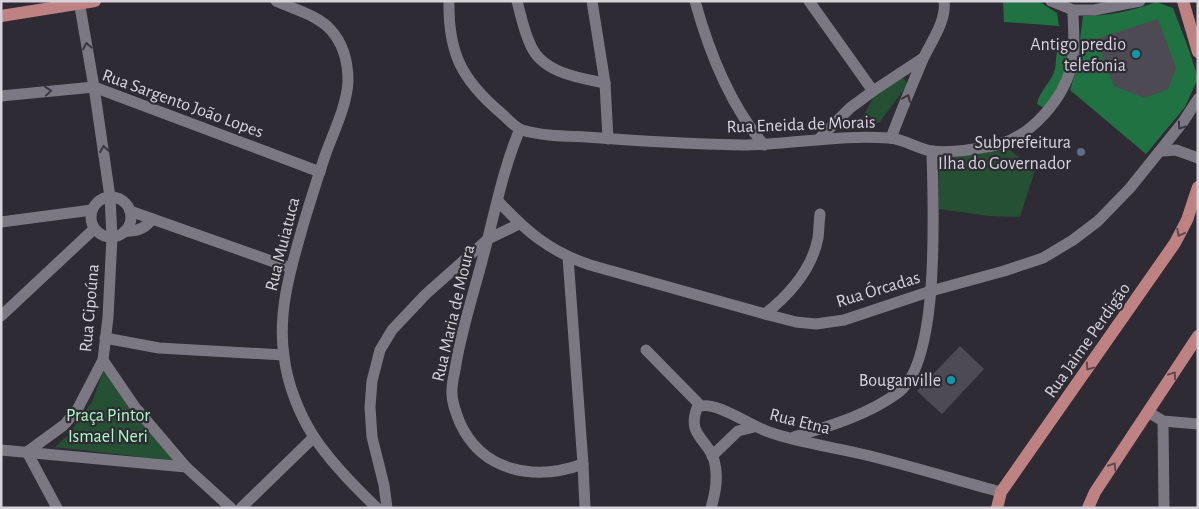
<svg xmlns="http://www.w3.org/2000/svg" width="1199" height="509" viewBox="0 0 1199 509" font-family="'Alegreya Sans',sans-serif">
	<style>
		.green { fill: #265034 }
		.forest { fill: #207242 }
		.building { fill: #4d4a54 }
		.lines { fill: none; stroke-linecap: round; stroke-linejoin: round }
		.minor { stroke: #7c7883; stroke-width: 11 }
		.major { stroke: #be8282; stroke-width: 12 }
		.oneway { stroke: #3a3740 }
		.oneway2 { stroke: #60494f }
		.culture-dot { fill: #0f9aa8; stroke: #2e2b34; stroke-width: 2 }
		.service-dot { fill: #5c6f8a; stroke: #2e2b34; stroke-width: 2 }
		.labels { text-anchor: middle; stroke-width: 4.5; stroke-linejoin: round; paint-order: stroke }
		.poi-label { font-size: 18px; fill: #d6d4da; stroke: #2e2b34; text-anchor: end }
		.street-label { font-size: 18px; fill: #d6d4da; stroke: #2e2b34 }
		.park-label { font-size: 18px; fill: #a9fac2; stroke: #2e2b34 }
	</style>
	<rect width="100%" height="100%" fill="#2e2b34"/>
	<g class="green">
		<polygon points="903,78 908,84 879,123 862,119 877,90"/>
		<polygon points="1010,150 1035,170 1020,217 989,216 939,209 939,157"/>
		<polygon points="104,369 129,409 175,461 55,447 68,435 92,402"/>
	</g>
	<g class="forest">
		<polygon points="1003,1 1038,1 1057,13 1059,26 1004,22"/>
		<path d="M1156,2L1173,8L1189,50L1198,78L1185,107L1146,154L1070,90L1076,70L1083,16C1108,16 1132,11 1156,2Z"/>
		<path d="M1061,42H1069L1071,48L1060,85L1044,108L1037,104C1039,91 1052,82 1055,69C1057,60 1055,49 1061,42Z"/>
	</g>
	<g class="building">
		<polygon points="1158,19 1176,68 1168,89 1145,98 1114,86 1096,39"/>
		<polygon points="960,346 984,369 942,414 917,391"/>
	</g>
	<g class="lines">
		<g class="minor">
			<path d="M276,1C293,9 317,15 330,29C343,43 348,63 348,81C347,105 334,131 326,153C318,176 311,199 304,222C292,264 277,311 284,356C287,383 299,414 314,437C330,461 356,488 377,508"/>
			<path d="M449,1C448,53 462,80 501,113C507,118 514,127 522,130C542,136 565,136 586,137C638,141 690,144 742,145C791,145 840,134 889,138C904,139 918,149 932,151C946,153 961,151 974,149C982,147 992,147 1000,144C1032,135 1063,99 1071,67C1076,48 1073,28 1073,10"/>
			<path d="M517,1C521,16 524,32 531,46C543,73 580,78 605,83"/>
			<polyline points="592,1 605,83 608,139"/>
			<path d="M695,1C709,52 730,105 764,145"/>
			<polyline points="809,1 873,91"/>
			<polyline points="1051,1 1073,10 1094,10 1140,1"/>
			<polyline points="1,96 94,87 320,172"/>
			<path d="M520,129C502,171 494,217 482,261C473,295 462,329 456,364C455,372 452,381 452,390C451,401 456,413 460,423C483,473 536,481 583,464"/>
			<polyline points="820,138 850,108 873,91 923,58"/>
			<path d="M891,138C901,111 912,85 923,59C931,42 947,20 944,1"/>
			<polyline points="1162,151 1176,150 1198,158"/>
			<circle cx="111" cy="217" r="20"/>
			<path d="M498,201C527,232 549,251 590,265L765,314L796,322L816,324L844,320L931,291L1004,271L1043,258L1073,240L1098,221L1130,188L1183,122L1198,99"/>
			<polyline points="130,211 291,268"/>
			<polyline points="1,222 92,210"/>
			<path d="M125,231C137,232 146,228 152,219"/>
			<polyline points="568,257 583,464 585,508"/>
			<path d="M765,314C789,295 812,269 818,238C819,230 819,222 820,214"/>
			<polyline points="1,316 94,229"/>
			<polyline points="105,338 159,348 283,355"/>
			<polyline points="646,350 700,405"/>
			<polyline points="103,360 135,407 186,467 231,508"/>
			<polyline points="1148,412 1163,421 1198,424"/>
			<polyline points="1163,421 1164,508"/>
			<path d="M794,437C830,426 868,415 899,392C941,360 933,203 932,151"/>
			<polyline points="1,450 186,467"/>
			<polyline points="27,452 64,425 77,410 103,360 108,317 112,237 110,197 94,87 79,1"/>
			<polyline points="27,452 57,508"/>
			<polyline points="712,456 738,431 754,427"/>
			<polyline points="241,508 314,437"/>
			<polyline points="387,508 384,485 372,437 370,407 372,381 380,350 392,330 426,294 488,239 519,224"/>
			<path d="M711,508C716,491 719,474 713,457C706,439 687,434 697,408C711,397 752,427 769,432C800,443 834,447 866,455C911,466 956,480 1001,492"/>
		</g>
		<g class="major">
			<polyline points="1183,1 1198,52"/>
			<polyline points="1,16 95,1"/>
			<polyline points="997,508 1001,492 1175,243 1187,220 1198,187"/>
			<polyline points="1088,508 1095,492 1198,336"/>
		</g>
	</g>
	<defs><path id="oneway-chevron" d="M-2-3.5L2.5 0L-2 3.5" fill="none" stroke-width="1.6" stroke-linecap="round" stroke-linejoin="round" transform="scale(1.25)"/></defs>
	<g class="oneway">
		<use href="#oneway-chevron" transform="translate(87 46) rotate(-100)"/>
		<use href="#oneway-chevron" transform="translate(48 91) rotate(-6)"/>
		<use href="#oneway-chevron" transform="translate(907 98) rotate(-68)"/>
		<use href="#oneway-chevron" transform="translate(1181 126) rotate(126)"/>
		<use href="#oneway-chevron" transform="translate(104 149) rotate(-99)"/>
	</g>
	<g class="oneway2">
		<use href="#oneway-chevron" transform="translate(1180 233) rotate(118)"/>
		<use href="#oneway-chevron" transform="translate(1089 367) rotate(125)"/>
		<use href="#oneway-chevron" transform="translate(1173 375) rotate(-56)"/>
		<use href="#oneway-chevron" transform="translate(1113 466) rotate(-57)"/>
	</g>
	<g class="culture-dot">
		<circle cx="1136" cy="54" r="5"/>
		<circle cx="951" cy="380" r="5"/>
	</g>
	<circle class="service-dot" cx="1081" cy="152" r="5"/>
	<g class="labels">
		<g class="poi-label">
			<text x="1126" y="50">Antigo predio<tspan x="1126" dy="21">telefonia</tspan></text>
			<text x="1071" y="148">Subprefeitura<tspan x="1071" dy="21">Ilha do Governador</tspan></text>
			<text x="941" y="386">Bouganville</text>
		</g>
		<g class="street-label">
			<text transform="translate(183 103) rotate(20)" y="6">Rua Sargento João Lopes</text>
			<text transform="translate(801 124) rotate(-2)" y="6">Rua Eneida de Morais</text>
			<text transform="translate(282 244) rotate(-76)" y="6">Rua Muiatuca</text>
			<text transform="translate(878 289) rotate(-17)" y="6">Rua Órcadas</text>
			<text transform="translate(89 308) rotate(-85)" y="6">Rua Cipoúna</text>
			<text transform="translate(453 313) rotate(-77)" y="6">Rua Maria de Moura</text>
			<text transform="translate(1087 340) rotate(-55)" y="6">Rua Jaime Perdigão</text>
			<text transform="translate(800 421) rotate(14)" y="6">Rua Etna</text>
		</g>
		<g class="park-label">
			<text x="108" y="421">Praça Pintor<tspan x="108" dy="21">Ismael Neri</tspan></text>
		</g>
	</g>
	<rect width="1199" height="509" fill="none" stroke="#d6d4da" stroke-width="5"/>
</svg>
